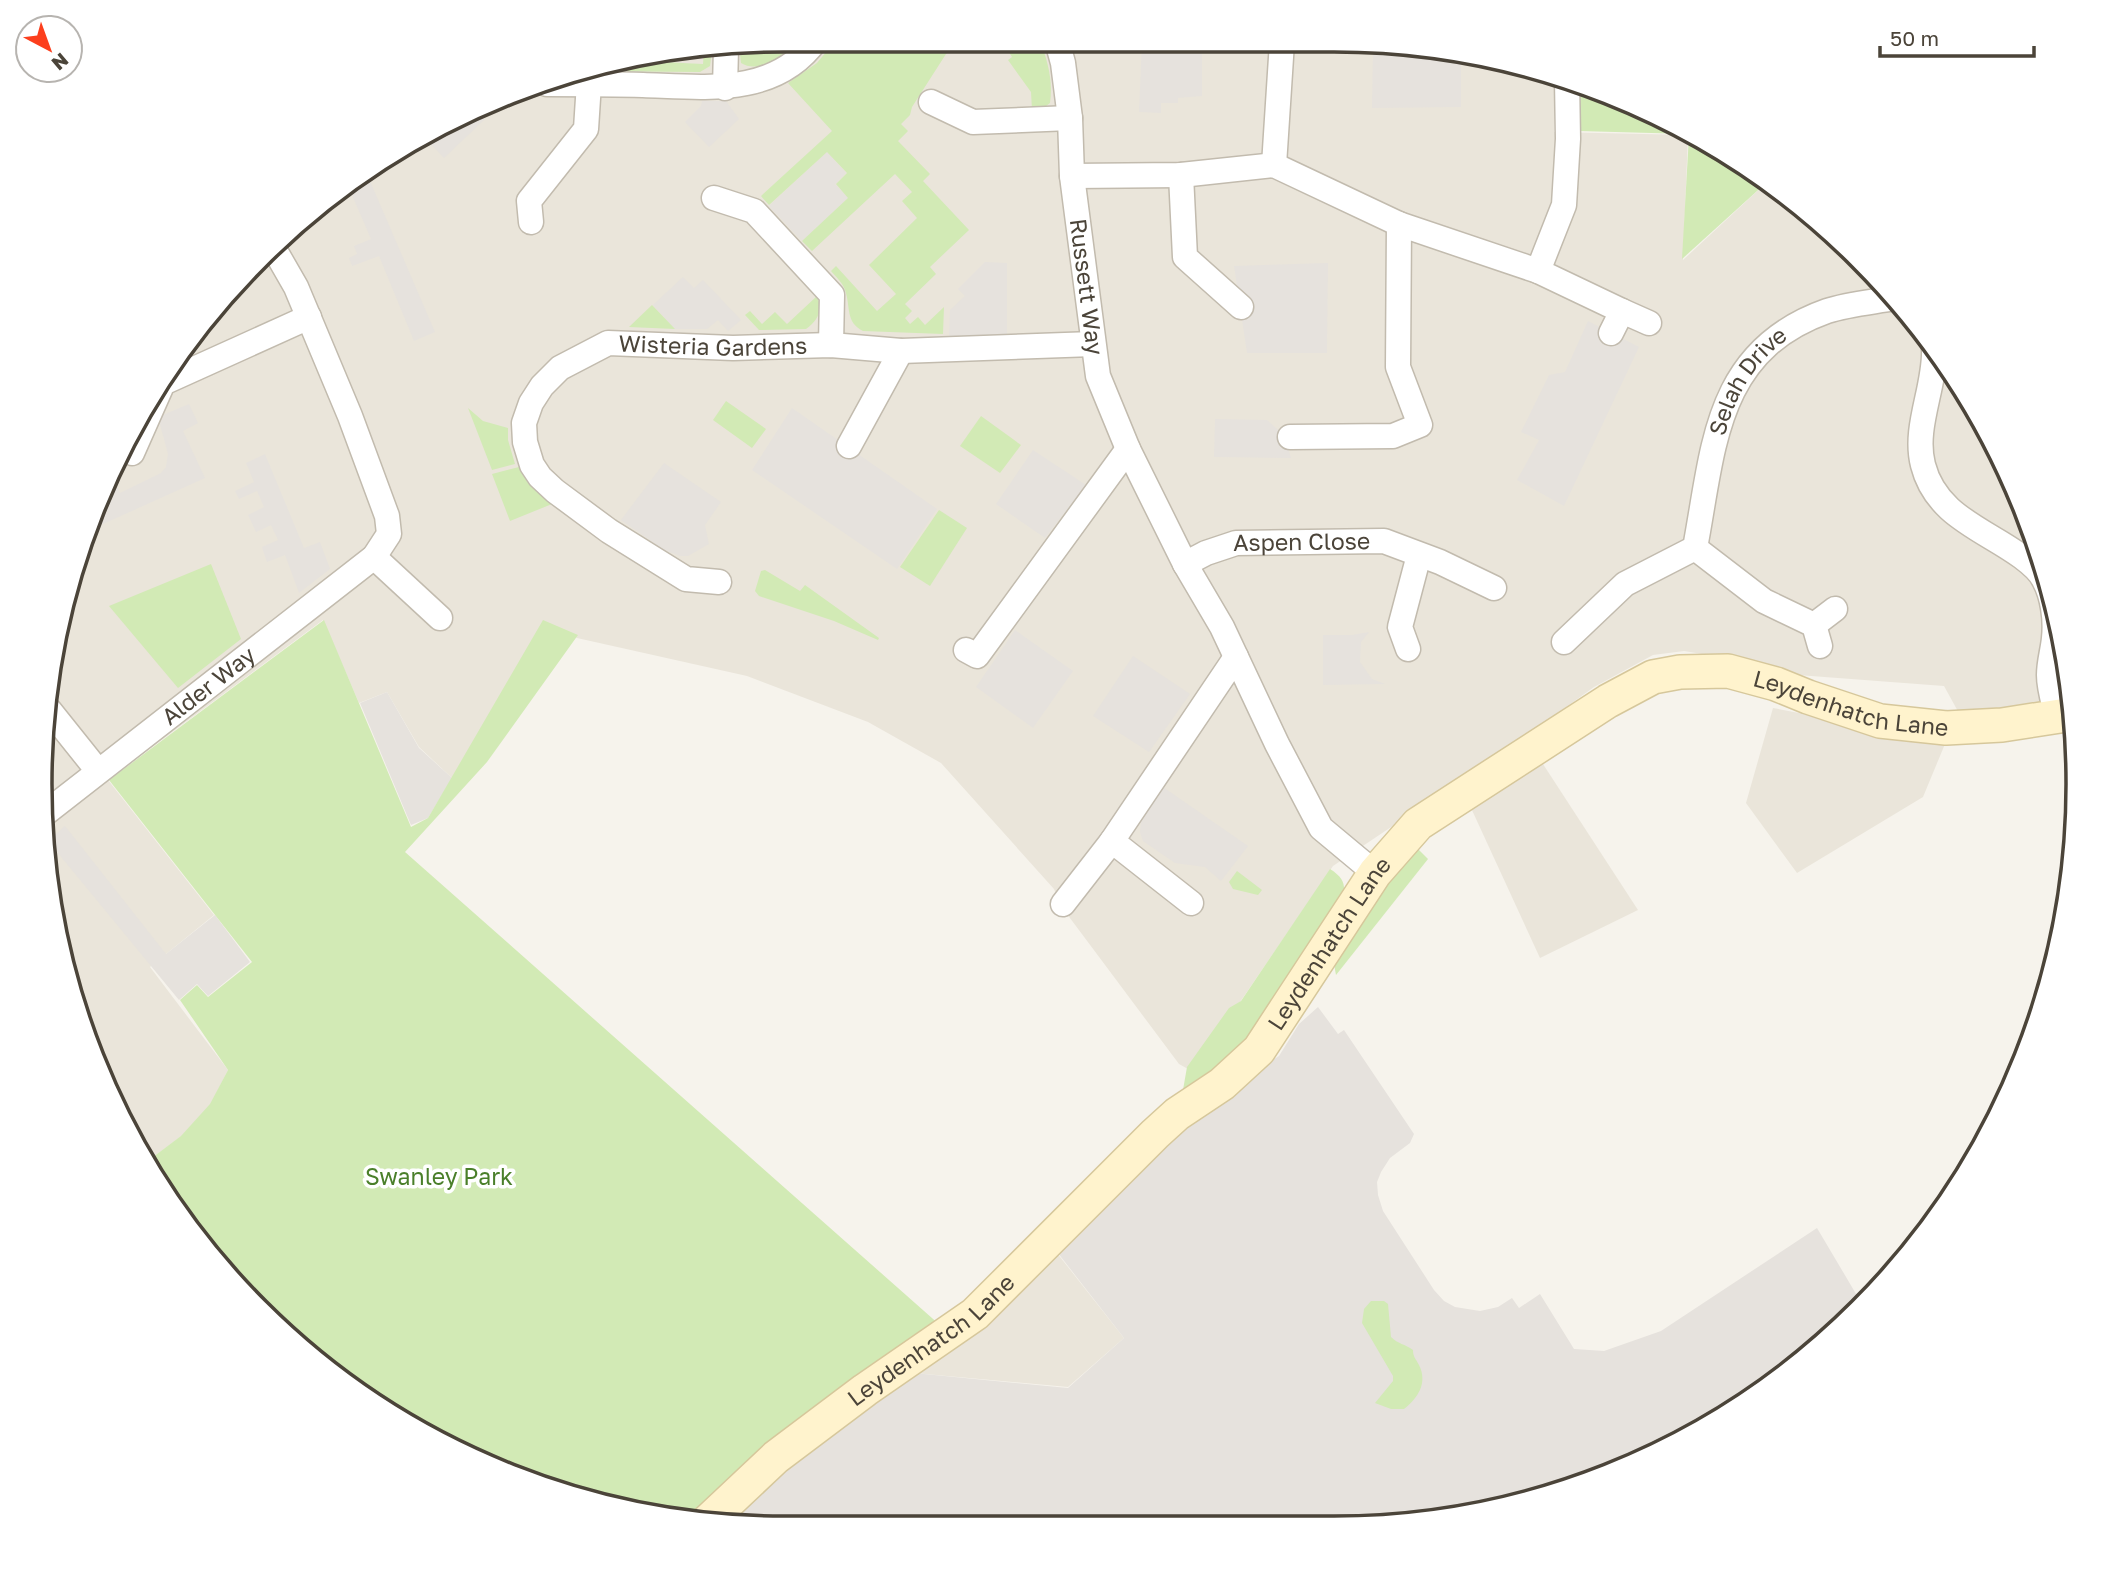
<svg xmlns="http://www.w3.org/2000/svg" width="2118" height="1569" viewBox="0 0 2118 1569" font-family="'Golos Text',sans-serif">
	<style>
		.residential { fill: #eae5da }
		.industrial { fill: #e6e2dd }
		.green { fill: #d2eab5 }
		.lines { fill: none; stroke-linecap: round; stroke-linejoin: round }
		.street-casing { stroke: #c2bbae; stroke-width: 27 }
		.secondary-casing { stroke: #d6c79b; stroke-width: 36 }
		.street { stroke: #fff; stroke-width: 24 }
		.secondary { stroke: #fff3cd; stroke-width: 33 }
		.labels { text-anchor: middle; stroke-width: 7; stroke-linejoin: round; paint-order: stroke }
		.street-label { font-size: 23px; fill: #4b4439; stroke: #fff }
		.park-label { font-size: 23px; fill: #4a7f2a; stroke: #fff }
		.rim { fill: none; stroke: #4b4439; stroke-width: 3.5 }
	</style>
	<rect width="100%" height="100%" fill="#f6f3ec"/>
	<g class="residential">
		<polygon points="785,40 1382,42 1526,66 1555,75 1554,132 1688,135 1683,260 1767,182 1859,258 1924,332 2001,456 2052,592 2069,695 2001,712 1960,715 1944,686 1770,673 1726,658 1684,651 1653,655 1594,687 1509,748 1333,866 1240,1002 1188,1069 1179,1064 1061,906 1054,889 941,763 868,722 747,676 577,638 543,623 452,778 419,747 387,692 359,703 323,620 108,780 214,915 150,967 228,1070 211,1104 182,1136 149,1160 97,1069 55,930 42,834 54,640 117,455 166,371 258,259 412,140 591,66"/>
		<polygon points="1773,708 1804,714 1880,738 1945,744 1923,797 1797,873 1746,803"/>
		<polygon points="1541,761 1638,910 1540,958 1471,808"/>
		<polygon points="1053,1248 1124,1338 1068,1387 914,1373"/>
	</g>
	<g class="industrial">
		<polygon points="1142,41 1202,41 1202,96 1178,98 1178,103 1161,103 1161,113 1139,112"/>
		<polygon points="1412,47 1461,55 1461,107 1372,108 1373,48"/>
		<polygon points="702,101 726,101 739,119 709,147 685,122 701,106"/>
		<polygon points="478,113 485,119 444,158 423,136"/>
		<polygon points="827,152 846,173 835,184 848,198 802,241 769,206"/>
		<polygon points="367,174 435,332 414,341 379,256 352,266 349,258 357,254 354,246 371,239 349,188"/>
		<polygon points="985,262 1007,263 1007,338 949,337 950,310 965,296 958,289"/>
		<polygon points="1328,263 1327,353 1247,353 1234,266"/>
		<polygon points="683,277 694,288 703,280 741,320 728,331 718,320 707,329 675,329 653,305"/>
		<polygon points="1588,321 1639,347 1564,506 1517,480 1539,440 1521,432 1549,375 1565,372"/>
		<polygon points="189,404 198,423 183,431 205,478 92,529 111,473 120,493 161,473 166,467 168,454 158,417"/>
		<polygon points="792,408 937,509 897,569 752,470"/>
		<polygon points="1215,419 1267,420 1284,435 1291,458 1214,457"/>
		<polygon points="1033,450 1086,485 1045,538 996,504"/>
		<polygon points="265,454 304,548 320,542 330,569 299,593 285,555 267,562 262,547 278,540 271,525 256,532 248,515 264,507 257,491 239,499 235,491 254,482 246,463"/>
		<polygon points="664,463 721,502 705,525 709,544 688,556 680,556 664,550 621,520"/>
		<polygon points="1015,630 1073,671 1033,728 976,687"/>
		<polygon points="1369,632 1361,642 1360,662 1372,679 1385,684 1323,685 1323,635 1352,635"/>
		<polygon points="1133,656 1190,694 1149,752 1093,716"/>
		<polygon points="387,692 419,748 452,778 428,818 411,825 360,703"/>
		<polygon points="1163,787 1248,846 1221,881 1205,867 1175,863 1143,841 1140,832 1141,821"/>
		<polygon points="65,826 166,954 215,915 250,962 208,996 197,984 179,1000 48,841"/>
		<polygon points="1318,1007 1338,1034 1344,1030 1414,1134 1410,1143 1390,1158 1381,1172 1377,1182 1378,1195 1383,1211 1434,1290 1444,1301 1455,1307 1480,1311 1498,1307 1512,1298 1519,1308 1540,1294 1574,1349 1604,1351 1661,1331 1817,1228 1862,1304 1786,1375 1618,1472 1431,1522 735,1527 721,1524 756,1491 914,1373 1068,1388 1124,1338 1054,1248 1206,1102 1279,1056 1299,1024"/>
	</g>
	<g class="green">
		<path d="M784,40H798C785,54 760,75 741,63L739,46Z"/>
		<path d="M836,40L962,41L946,54L912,107L910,115L901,124L908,131L898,141L930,174L923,181L969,230L930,267L936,274L905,304L912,311L905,318L910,324L918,317L925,325L944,307L943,334L863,331C845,322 851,307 845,290C843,283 836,277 831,271L836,266L877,311L896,294L869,265L917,218L902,201L912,192L895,174L812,251L802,241L848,198L836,184L847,173L827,152L769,205L761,196L832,131L788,83L817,63Z"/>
		<path d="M1002,41H1040C1048,62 1053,80 1050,103L1041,110H1032L1031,92L1008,60L1012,57Z"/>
		<path d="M712,50L710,66L700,72L579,71C620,54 662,63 703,64L704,51Z"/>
		<polygon points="1581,84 1619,97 1688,134 1579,131"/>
		<polygon points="1689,135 1747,165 1767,182 1682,259"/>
		<path d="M817,296C823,310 818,321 806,329L759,330L745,315L750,311L762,324L775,312L787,324Z"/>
		<polygon points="652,305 675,329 629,327"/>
		<polygon points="726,401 766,429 752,448 713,420"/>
		<polygon points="468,408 483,421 508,428 508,440 515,464 492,470"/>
		<polygon points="981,416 1021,445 1000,473 960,446"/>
		<polygon points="519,467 528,483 552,504 510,521 492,474"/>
		<polygon points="939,510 967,528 930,586 900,567"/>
		<polygon points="211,564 241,639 178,688 109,606"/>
		<polygon points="765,570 800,591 805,585 879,638 878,640 834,621 759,596 755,591 761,571"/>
		<polygon points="324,620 411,827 428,818 543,620 578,635 487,762 405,852 941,1326 695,1519 546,1489 413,1429 294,1344 194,1237 149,1160 181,1136 210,1104 228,1070 180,1000 197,985 208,997 252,962 109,780"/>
		<polygon points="1414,845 1428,859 1336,975 1334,964"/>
		<path d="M1330,869C1349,881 1344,889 1342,909L1259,1038L1180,1107L1187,1067L1229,1008L1241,1001Z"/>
		<polygon points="1237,871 1262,890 1258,895 1233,889 1229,882"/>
		<path d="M1371,1301H1384L1388,1304L1391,1337C1398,1344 1405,1344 1413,1350C1413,1357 1416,1359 1419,1365C1428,1383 1418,1398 1404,1409H1391L1375,1403L1393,1381V1376L1362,1323L1364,1309Z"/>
	</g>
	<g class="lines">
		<g class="street-casing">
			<g id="street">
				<path id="s1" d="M1057,41L1063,63L1070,118L1072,176L1098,376L1128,449L1185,564L1222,627L1277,744L1321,828L1375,873"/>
				<path d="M547,84C579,84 611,84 643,85C704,87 775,97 816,40"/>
				<polyline points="725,88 726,48"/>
				<polyline points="931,102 973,122 1070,118"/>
				<polyline points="1274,165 1282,42"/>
				<polyline points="1181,175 1185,257 1241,307"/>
				<polyline points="1072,176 1181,175 1274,165 1399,224 1538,271 1622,311 1611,333"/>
				<polyline points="714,198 754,211 832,295 831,345"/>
				<polyline points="531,222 529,201 586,129 589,83"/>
				<polyline points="1538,271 1564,205 1568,139 1567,80"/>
				<polyline points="1622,311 1649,323"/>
				<path d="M1934,348C1936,386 1913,427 1923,465C1936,516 1984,529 2022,557C2030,563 2040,571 2044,580C2053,596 2056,620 2054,638C2053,650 2049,662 2049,675C2049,689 2054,704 2057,717"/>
				<polyline points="1290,437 1393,436 1420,425 1398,367 1399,224"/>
				<polyline points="849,446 901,351"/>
				<polyline points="132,453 163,383 309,317"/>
				<polyline points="1695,548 1764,601 1814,625 1820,646"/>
				<polyline points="374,557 440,618"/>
				<path id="s2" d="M1185,564L1206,553L1236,543L1384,541L1440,562L1494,588"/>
				<path id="s3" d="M719,582L686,579L609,531L555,491L540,477L532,465L525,442L524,423L531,403L542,386L560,368L608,343L733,348L831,345L901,351L1093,344"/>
				<polyline points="1814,625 1835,609"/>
				<path id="s4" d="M1564,642L1625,584L1695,548C1714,448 1714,351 1827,311C1848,304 1873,302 1895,298"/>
				<polyline points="1408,649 1400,627 1419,555"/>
				<polyline points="966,650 977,656 1128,449"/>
				<polyline points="50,711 98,771"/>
				<path id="s5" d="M43,815L374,557L389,534L387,516L350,416L296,287L273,247"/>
				<polyline points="1112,841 1191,903"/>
				<polyline points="1063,904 1112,841 1236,657"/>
			</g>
		</g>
		<g class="secondary-casing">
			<g id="secondary">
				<path id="s6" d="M707,1522L776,1457L865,1390L975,1314L1155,1134L1177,1114L1222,1084L1259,1050L1375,873L1418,824L1608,701L1653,677L1680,672L1728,671L1776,684L1808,697L1880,721L1946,728L2002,725L2073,714"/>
			</g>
		</g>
		<use href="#street" class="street"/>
		<use href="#secondary" class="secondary"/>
	</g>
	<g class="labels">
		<g class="street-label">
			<text dy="8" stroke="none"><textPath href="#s1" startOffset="248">Russett Way</textPath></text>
			<text dy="8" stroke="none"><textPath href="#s3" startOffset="495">Wisteria Gardens</textPath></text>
			<text dy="8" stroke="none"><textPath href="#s4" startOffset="341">Selah Drive</textPath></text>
			<text dy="8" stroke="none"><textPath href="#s2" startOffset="121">Aspen Close</textPath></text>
			<text dy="8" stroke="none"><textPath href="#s5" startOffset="210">Alder Way</textPath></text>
			<text dy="8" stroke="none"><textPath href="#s6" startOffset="1486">Leydenhatch Lane</textPath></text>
			<text dy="8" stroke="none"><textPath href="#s6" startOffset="856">Leydenhatch Lane</textPath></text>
			<text dy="8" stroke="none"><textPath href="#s6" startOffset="289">Leydenhatch Lane</textPath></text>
		</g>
		<g class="park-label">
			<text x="439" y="1185">Swanley Park</text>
		</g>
	</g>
	<path d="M0 0H2118V1569H0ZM784 52H1334A732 732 0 0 1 2066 784V784A732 732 0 0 1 1334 1516H784A732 732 0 0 1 52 784V784A732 732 0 0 1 784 52Z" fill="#fff" fill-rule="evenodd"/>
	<path class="rim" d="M784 52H1334A732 732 0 0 1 2066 784V784A732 732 0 0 1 1334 1516H784A732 732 0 0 1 52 784V784A732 732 0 0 1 784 52Z"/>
	<g transform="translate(49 49) rotate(139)"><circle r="33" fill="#ffffff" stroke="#b7b4b0" stroke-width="2"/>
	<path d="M0-5L12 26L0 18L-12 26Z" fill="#fc3f1d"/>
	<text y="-10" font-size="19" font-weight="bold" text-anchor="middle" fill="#4b4439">N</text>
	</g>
	<path d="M1880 46v10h154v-10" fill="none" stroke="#4b4439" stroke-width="3.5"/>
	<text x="1890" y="46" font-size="21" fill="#4b4439" stroke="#ffffff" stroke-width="5" paint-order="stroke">50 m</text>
</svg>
